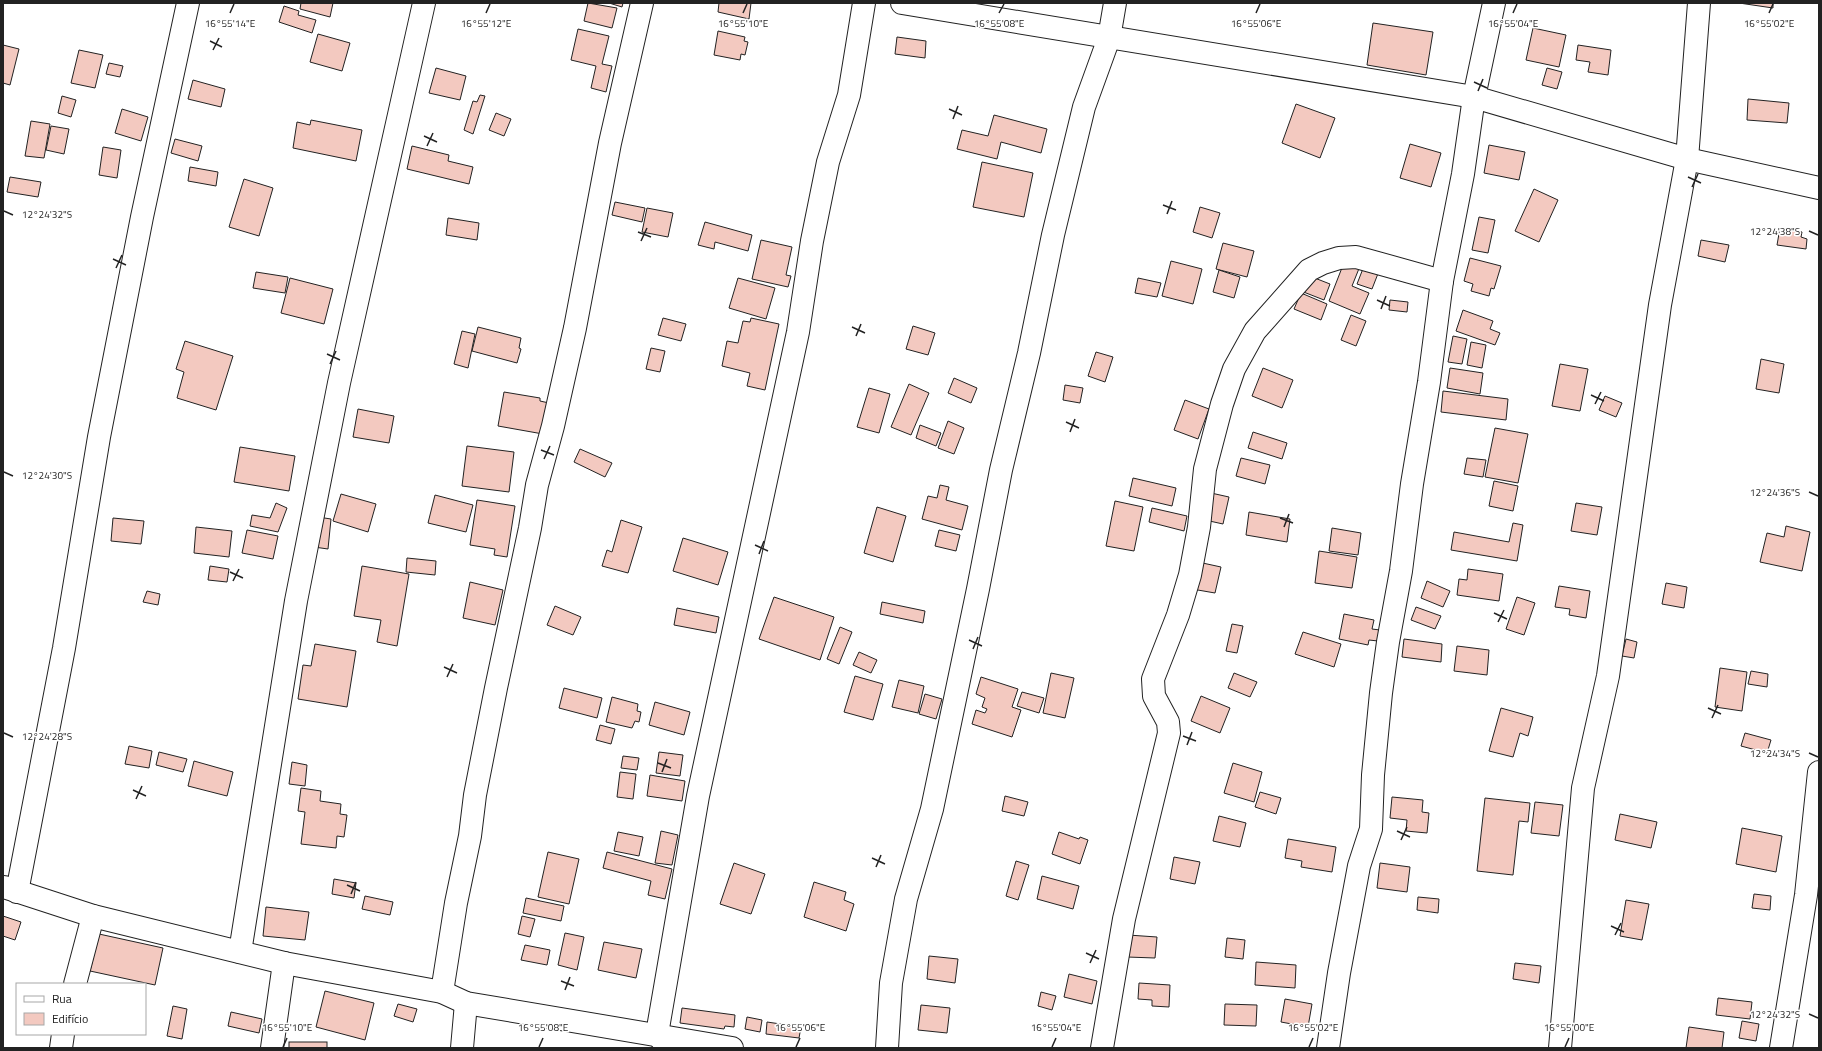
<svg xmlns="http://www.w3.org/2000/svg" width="1822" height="1051" viewBox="0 0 1822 1051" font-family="'Titillium Web',sans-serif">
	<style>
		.building { fill: #f3c9c0; stroke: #222 }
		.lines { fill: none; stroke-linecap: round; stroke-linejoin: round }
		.street-casing { stroke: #222; stroke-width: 24 }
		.street { stroke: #fff; stroke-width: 22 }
		.ticks { fill: none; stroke: #222; stroke-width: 1.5 }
		.ticks-label { font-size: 10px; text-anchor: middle; fill: #222; stroke: #fff; stroke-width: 3; stroke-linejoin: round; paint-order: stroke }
	</style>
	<rect width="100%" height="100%" fill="#fff"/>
	<g class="building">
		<polygon points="301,3 333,3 330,17 300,9"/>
		<polygon points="588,3 617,8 612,28 584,21"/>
		<polygon points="609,3 623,3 622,7"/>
		<polygon points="719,3 751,3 749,19 718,12"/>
		<polygon points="1739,3 1773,3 1773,8"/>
		<polygon points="284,6 299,11 298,15 316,20 312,33 279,22"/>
		<polygon points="1373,23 1433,32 1426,75 1367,65"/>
		<polygon points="1533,28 1566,35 1559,67 1526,60"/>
		<polygon points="578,29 609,36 602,64 612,66 606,92 591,88 596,66 571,60"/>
		<polygon points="718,31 745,37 744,41 748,42 745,55 741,54 740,60 714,55"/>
		<polygon points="318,34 350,43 342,71 310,62"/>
		<polygon points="897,37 926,41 925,58 895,54"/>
		<polygon points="3,45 19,49 10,85 3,83"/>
		<polygon points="1578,45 1611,50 1608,75 1588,72 1590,62 1576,60"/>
		<polygon points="79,50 103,55 95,88 71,83"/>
		<polygon points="109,63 123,66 120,77 106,74"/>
		<polygon points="436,68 466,76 460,100 429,93"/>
		<polygon points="1547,68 1562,72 1557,89 1542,85"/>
		<polygon points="193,80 225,89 221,107 188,99"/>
		<polygon points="480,95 485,96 473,134 464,130 473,101 477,102"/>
		<polygon points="62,96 76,100 71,117 58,113"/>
		<polygon points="1748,99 1789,103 1787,123 1747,120"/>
		<polygon points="1296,104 1335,118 1320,158 1282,143"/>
		<polygon points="122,109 148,117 141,141 115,133"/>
		<polygon points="496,113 511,119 504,136 489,130"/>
		<polygon points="994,115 1047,129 1041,153 1001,142 997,159 957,149 962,130 988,136"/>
		<polygon points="311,120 362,130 356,161 293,148 297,122 310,125"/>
		<polygon points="31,121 50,124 44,158 25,156"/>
		<polygon points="51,126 69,129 64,154 46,150"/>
		<polygon points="175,139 202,146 198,161 171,153"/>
		<polygon points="1410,144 1441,153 1431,187 1400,178"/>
		<polygon points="1489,145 1525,152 1519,180 1484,173"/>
		<polygon points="412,146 449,155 448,161 473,167 469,184 407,169"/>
		<polygon points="103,147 121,150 117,178 99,175"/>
		<polygon points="982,162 1033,173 1024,217 973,207"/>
		<polygon points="190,167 218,172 216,186 188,181"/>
		<polygon points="10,177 41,182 38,197 7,192"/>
		<polygon points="244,179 273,188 259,236 229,227"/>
		<polygon points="1534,189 1558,200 1539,242 1515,231"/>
		<polygon points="615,202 645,208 642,222 612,215"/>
		<polygon points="1200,207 1220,213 1212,238 1193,232"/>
		<polygon points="647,208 673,213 668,237 642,232"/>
		<polygon points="1479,217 1495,220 1488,253 1472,250"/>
		<polygon points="448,218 479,223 477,240 446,235"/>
		<polygon points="705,222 752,235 748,251 715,242 714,249 698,245"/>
		<polygon points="1780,228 1802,232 1801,237 1807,239 1806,249 1777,245"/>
		<polygon points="761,240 792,247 786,275 791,276 788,287 752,279"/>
		<polygon points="1701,240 1729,245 1725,262 1698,256"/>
		<polygon points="1223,243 1254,251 1247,277 1216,269"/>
		<polygon points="1470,258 1501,266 1494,289 1491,288 1489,296 1471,291 1473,284 1464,281"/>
		<polygon points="1345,260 1360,266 1352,286 1369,293 1360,314 1329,301"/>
		<polygon points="1171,261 1202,269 1193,304 1162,296"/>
		<polygon points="1364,266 1379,271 1372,289 1357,284"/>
		<polygon points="1219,270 1240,277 1234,298 1213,292"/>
		<polygon points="256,272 288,277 285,293 253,288"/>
		<polygon points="1307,275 1330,284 1324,300 1301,291"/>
		<polygon points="290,278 333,289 324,324 281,313"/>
		<polygon points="738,278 775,288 766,319 729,308"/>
		<polygon points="1138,278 1161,283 1157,297 1135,293"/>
		<polygon points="1301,293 1327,304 1321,320 1294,309"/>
		<polygon points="1390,300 1408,302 1407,312 1389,310"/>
		<polygon points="1463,310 1493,321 1490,329 1500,333 1495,345 1456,331"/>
		<polygon points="1351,315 1366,321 1356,346 1341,340"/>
		<polygon points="663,318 686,324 681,341 658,335"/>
		<polygon points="751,318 779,324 765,390 747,386 750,373 722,366 727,341 738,343 743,321 750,322"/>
		<polygon points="913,326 935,333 928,355 906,349"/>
		<polygon points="478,327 521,338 519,348 521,349 517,363 472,351"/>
		<polygon points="462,331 475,334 468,368 454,364"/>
		<polygon points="1453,336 1467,339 1462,364 1448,362"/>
		<polygon points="185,341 233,356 216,410 177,398 184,372 176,369"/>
		<polygon points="1471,342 1486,345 1482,368 1467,365"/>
		<polygon points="651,348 665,351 660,372 646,369"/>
		<polygon points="1096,352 1113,357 1105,382 1088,376"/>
		<polygon points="1761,359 1784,364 1779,393 1756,389"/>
		<polygon points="1560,364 1588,369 1580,411 1552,406"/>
		<polygon points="1263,368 1293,380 1282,408 1252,396"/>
		<polygon points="1450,368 1483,373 1480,394 1447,388"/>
		<polygon points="954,378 977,388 971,403 948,393"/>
		<polygon points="909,384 929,393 911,435 891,427"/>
		<polygon points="1065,385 1083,388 1080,403 1063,400"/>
		<polygon points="869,388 890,394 879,433 857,427"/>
		<polygon points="1443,391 1508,399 1506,420 1441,412"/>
		<polygon points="504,392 540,398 540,401 549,403 543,434 498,426"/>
		<polygon points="1605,396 1622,403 1616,417 1599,410"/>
		<polygon points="1185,400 1209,409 1198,439 1174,430"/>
		<polygon points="358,409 394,416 389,443 353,437"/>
		<polygon points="948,421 964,428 954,454 938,448"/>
		<polygon points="920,425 941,433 936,446 916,438"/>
		<polygon points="1495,428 1528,434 1518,483 1485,477"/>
		<polygon points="1253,432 1287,443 1282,459 1248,448"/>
		<polygon points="467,446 514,452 509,492 462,486"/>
		<polygon points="240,447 295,456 289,491 234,482"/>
		<polygon points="580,449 612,463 605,477 574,462"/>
		<polygon points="1241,458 1270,465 1265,484 1236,476"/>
		<polygon points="1467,458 1486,460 1483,477 1464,474"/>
		<polygon points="1133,478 1176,488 1172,506 1129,496"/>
		<polygon points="1494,481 1518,486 1513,511 1489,506"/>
		<polygon points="940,485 949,487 946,500 968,506 962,530 922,519 928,496 937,498"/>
		<polygon points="1211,493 1229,497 1223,524 1205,520"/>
		<polygon points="341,494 376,504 368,532 333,521"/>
		<polygon points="435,495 473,505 466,532 428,523"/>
		<polygon points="477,500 515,506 507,557 494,555 495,549 470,545"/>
		<polygon points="1115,501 1143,507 1134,551 1106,546"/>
		<polygon points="276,503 287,508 278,532 250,526 252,515 270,518"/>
		<polygon points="1576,503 1602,507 1597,535 1571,531"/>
		<polygon points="877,507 906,516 893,562 864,553"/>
		<polygon points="1152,508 1187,516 1184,531 1149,522"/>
		<polygon points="1249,512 1290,519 1287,542 1246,535"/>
		<polygon points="318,517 331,519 328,549 314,547"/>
		<polygon points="113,518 144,521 141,544 111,541"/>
		<polygon points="621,520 642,527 628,573 602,566 607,550 612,552"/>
		<polygon points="1513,523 1523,525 1517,561 1451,550 1454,532 1509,542"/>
		<polygon points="1786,526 1810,532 1802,571 1760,562 1767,533 1784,537"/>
		<polygon points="196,527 232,531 229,557 194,553"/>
		<polygon points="1332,528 1361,533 1358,555 1329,551"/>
		<polygon points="247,530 278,536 273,559 242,553"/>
		<polygon points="939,530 960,535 956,551 935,546"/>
		<polygon points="683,538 728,552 718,585 673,571"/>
		<polygon points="1319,551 1357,557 1352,588 1315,583"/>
		<polygon points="407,558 436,561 435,575 406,572"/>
		<polygon points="1198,562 1221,567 1215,593 1192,589"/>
		<polygon points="210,566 229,569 227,582 208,580"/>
		<polygon points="362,566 409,574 397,646 377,642 381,620 354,616"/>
		<polygon points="1468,569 1503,574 1499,601 1457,595 1459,579 1467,580"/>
		<polygon points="1427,581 1450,591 1443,607 1421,598"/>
		<polygon points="470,582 503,590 495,625 463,618"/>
		<polygon points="1666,583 1687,587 1684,608 1662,604"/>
		<polygon points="1559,586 1590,591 1586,618 1569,615 1570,609 1555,607"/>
		<polygon points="147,591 160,594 158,605 143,602"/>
		<polygon points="774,597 834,617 820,660 759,639"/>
		<polygon points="1517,597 1535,603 1524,635 1506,629"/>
		<polygon points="882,602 925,611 923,623 880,614"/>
		<polygon points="555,606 581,617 573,635 547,625"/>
		<polygon points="1416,607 1441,616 1435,629 1411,620"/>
		<polygon points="677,608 719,617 716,633 674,625"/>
		<polygon points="1344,614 1374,620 1372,629 1380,630 1378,641 1369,640 1368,645 1339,639"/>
		<polygon points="1232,624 1243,626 1237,653 1226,651"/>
		<polygon points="840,627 852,632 839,664 827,659"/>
		<polygon points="1303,632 1341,644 1334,667 1295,654"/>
		<polygon points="1404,639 1442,644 1441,662 1402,657"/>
		<polygon points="1626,639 1637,642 1634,658 1622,656"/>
		<polygon points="315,644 356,651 347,707 298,699 303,665 311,666"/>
		<polygon points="1457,646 1489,650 1487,675 1454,671"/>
		<polygon points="859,652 877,660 871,673 853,665"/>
		<polygon points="1720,668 1747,672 1742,711 1715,707"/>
		<polygon points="1751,671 1768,674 1767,687 1748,684"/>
		<polygon points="1051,673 1074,678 1065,718 1043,713"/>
		<polygon points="1234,673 1257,682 1250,697 1228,688"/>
		<polygon points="855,676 883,684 873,720 844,712"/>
		<polygon points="981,677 1018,689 1012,707 1021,710 1012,737 972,724 976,710 985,713 987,709 982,707 985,698 976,694"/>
		<polygon points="899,680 924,686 918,713 892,707"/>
		<polygon points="564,688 602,698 597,718 559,708"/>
		<polygon points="1022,692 1044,698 1039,713 1017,706"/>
		<polygon points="925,694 942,699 936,719 919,714"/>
		<polygon points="1201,696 1230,708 1220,733 1191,721"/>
		<polygon points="612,697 638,704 637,711 641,712 639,722 635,721 632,728 606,722"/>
		<polygon points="655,702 690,712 684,735 649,725"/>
		<polygon points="1501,708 1533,717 1528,736 1520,733 1513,757 1489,751"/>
		<polygon points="600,725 615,729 611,744 596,740"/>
		<polygon points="1745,733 1771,740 1767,753 1741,746"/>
		<polygon points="129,746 152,751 149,768 125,764"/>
		<polygon points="159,752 187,759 183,772 156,765"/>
		<polygon points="659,752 683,755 680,776 656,773"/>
		<polygon points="623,756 639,758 637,770 621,768"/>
		<polygon points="194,761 233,772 227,796 188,786"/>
		<polygon points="292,762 307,765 305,786 289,784"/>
		<polygon points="1233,763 1262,772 1254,802 1224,793"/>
		<polygon points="620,772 636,774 633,799 617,797"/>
		<polygon points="650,775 685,781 682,801 647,796"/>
		<polygon points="301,788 321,791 320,801 341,804 340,814 347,815 344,837 337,836 336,848 301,844 305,812 298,811"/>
		<polygon points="1260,792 1281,798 1276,814 1255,807"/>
		<polygon points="1005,796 1028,802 1024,816 1002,811"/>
		<polygon points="1392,797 1423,800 1422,812 1429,813 1427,833 1406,831 1407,820 1390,818"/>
		<polygon points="1485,798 1530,803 1528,822 1519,821 1513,875 1477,871"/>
		<polygon points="1535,802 1563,805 1559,836 1531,833"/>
		<polygon points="1620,814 1657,822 1651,848 1615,840"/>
		<polygon points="1219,816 1246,823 1240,847 1213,841"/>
		<polygon points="1742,828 1782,836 1776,872 1736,864"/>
		<polygon points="661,831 678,835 672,865 655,863"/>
		<polygon points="618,832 643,837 639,856 614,851"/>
		<polygon points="1059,832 1079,839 1080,837 1088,840 1080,864 1052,854"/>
		<polygon points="1288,839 1336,847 1332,872 1301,867 1302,861 1285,858"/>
		<polygon points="548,852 579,859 569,904 538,897"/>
		<polygon points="607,852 672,869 665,899 648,895 651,881 603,868"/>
		<polygon points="1174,857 1200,862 1195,884 1170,879"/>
		<polygon points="1016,861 1029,865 1018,900 1006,896"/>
		<polygon points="734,863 765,874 751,914 720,904"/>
		<polygon points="1380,863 1410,867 1407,892 1377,888"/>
		<polygon points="1042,876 1079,886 1073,909 1037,899"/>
		<polygon points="334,879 356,883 354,898 332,894"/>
		<polygon points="814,882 846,892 844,900 854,904 846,931 804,917"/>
		<polygon points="1754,894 1771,896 1770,910 1752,908"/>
		<polygon points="365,896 393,902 390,915 362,909"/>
		<polygon points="1418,897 1439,899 1438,913 1417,910"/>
		<polygon points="526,898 564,906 561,921 523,913"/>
		<polygon points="1626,900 1649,904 1642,940 1620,936"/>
		<polygon points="266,907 309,912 305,940 263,936"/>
		<polygon points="3,916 21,922 15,940 3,936"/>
		<polygon points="522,916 535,919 530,937 518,934"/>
		<polygon points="565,933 584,937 577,970 558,965"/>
		<polygon points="99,934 163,948 155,985 90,971"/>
		<polygon points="1128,935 1157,937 1155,958 1127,957"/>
		<polygon points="1227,938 1245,940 1243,959 1225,957"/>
		<polygon points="604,942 642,949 636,978 598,970"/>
		<polygon points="525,945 550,950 547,965 521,960"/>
		<polygon points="929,956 958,959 955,983 927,979"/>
		<polygon points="1256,962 1296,965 1295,988 1255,985"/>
		<polygon points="1515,963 1541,966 1539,983 1513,979"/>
		<polygon points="1069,974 1097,981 1092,1004 1064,997"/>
		<polygon points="1139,983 1170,985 1169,1007 1152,1006 1152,1000 1138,999"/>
		<polygon points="325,991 374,1003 365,1040 316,1027"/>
		<polygon points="1041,992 1056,996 1052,1010 1038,1006"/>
		<polygon points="1718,998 1752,1002 1750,1019 1716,1015"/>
		<polygon points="1285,999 1312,1004 1308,1027 1281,1022"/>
		<polygon points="398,1004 417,1009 413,1022 394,1016"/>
		<polygon points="1225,1004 1257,1005 1256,1026 1224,1025"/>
		<polygon points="921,1005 950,1008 947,1033 918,1030"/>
		<polygon points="173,1006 187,1009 182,1039 167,1036"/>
		<polygon points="682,1008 735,1015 734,1027 725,1026 724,1029 680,1023"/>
		<polygon points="231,1012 262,1019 259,1033 228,1026"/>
		<polygon points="747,1017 762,1020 760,1032 745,1029"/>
		<polygon points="1742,1021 1759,1024 1756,1041 1739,1038"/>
		<polygon points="767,1022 801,1027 799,1038 766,1034"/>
		<polygon points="1689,1027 1724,1032 1722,1048 1686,1048"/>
		<rect x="289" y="1042" width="38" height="6"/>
	</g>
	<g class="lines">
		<g class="street-casing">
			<g id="street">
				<polyline points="902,3 1474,97 1687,159 1819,188"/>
				<polyline points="4,887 93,916 284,963 442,992 466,1003 732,1048"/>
				<polyline points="17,892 64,648 99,437 142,217 188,3"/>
				<polyline points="240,952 296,601 339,383 424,3"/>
				<polyline points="75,984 93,916"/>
				<polyline points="442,992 456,903 470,836 475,795 496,688 530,528 537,485 553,426 575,328 610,143 642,3"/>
				<polyline points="61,1048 63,1034"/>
				<polyline points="272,1048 284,963"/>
				<polyline points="462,1048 466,1003"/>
				<polyline points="668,1048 657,1034 698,796 798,332 812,241 828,162 849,95 864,3"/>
				<polyline points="887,1048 891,983 906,899 932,809 978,589 1001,470 1029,353 1053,235 1084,107 1109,38 1115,3"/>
				<polyline points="1102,1048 1124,919 1169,733 1168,722 1154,696 1153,679 1178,615 1190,575 1199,527 1205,469 1222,404 1234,369 1255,331 1309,270 1323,263 1339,258 1356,257 1442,281"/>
				<polyline points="1328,1048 1339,973 1359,866 1371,829 1373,775 1381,693 1388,642 1401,571 1412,484 1429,382 1442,281 1463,174 1474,97 1494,3"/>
				<polyline points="1560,1048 1583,788 1608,676 1660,305 1687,159 1699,3"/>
				<polyline points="1781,1048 1806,895 1819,772"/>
			</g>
		</g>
		<use href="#street" class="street"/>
	</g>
	<path class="ticks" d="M230,13L234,4M486,13L490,4M743,13L747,4M999,13L1004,4M1256,13L1260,4M1513,13L1517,4M1769,13L1773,4M210,41L222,47M213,50L219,38M1474,82L1487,88M1478,91L1483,79M949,109L962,115M953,119L958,106M424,136L437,142M427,146L433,133M1688,177L1701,183M1692,187L1698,174M1163,205L1176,210M4,211L13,215M1167,214L1172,201M1809,231L1818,235M638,232L651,237M641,241L647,228M113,259L126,265M116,268L122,255M1377,300L1390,306M1381,309L1386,296M852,327L865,333M856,336L861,324M327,354L340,360M330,364L336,351M1591,395L1604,401M1595,404L1601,392M1066,422L1079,428M1070,432L1075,419M541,450L554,455M544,459L550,446M4,472L13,476M1809,492L1818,496M1280,518L1293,523M1284,527L1289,514M755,545L768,551M759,554L764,541M230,572L243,578M233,581L239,569M1494,613L1507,619M1498,622L1504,610M969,640L982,646M973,649L978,637M444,667L457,673M447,677L453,664M1708,708L1721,714M1712,718L1718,705M4,733L13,737M1183,736L1196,741M1187,745L1192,732M1809,753L1818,757M658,763L671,768M662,772L667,759M133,790L146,796M136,799L142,786M1397,831L1410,837M1401,840L1407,827M872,858L885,864M876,867L881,855M347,885L360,891M351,894L356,882M1611,926L1624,932M1615,935L1621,923M1086,953L1099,959M1090,963L1096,950M561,981L574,986M565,990L570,977M1809,1014L1818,1018M283,1047L287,1038M539,1047L543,1038M796,1047L800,1038M1052,1047L1056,1038M1309,1047L1313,1038M1565,1047L1569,1038"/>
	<g class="ticks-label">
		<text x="486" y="27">16°55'12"E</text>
		<text x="743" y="27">16°55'10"E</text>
		<text x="999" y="27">16°55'08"E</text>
		<text x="1256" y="27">16°55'06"E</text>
		<text x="1513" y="27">16°55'04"E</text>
		<text x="1769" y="27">16°55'02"E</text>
		<text x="230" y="27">16°55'14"E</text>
		<text x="47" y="218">12°24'32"S</text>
		<text x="1775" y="235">12°24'38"S</text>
		<text x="47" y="479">12°24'30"S</text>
		<text x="1775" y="496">12°24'36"S</text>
		<text x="47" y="740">12°24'28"S</text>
		<text x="1775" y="757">12°24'34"S</text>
		<text x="1775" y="1018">12°24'32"S</text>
		<text x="287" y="1031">16°55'10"E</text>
		<text x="543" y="1031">16°55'08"E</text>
		<text x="800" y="1031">16°55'06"E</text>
		<text x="1056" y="1031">16°55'04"E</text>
		<text x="1313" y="1031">16°55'02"E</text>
		<text x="1569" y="1031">16°55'00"E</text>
	</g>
	<rect width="1822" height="1051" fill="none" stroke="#222222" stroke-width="8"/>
	<rect x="16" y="983" width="130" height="52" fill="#ffffff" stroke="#a7a7a7"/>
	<rect x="24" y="996" width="20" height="6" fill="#ffffff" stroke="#a7a7a7"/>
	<text x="52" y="1003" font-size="12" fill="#222222">Rua</text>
	<rect x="24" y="1013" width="20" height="12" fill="#f3c9c0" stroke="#a7a7a7"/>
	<text x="52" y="1023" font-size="12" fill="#222222">Edifício</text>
</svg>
